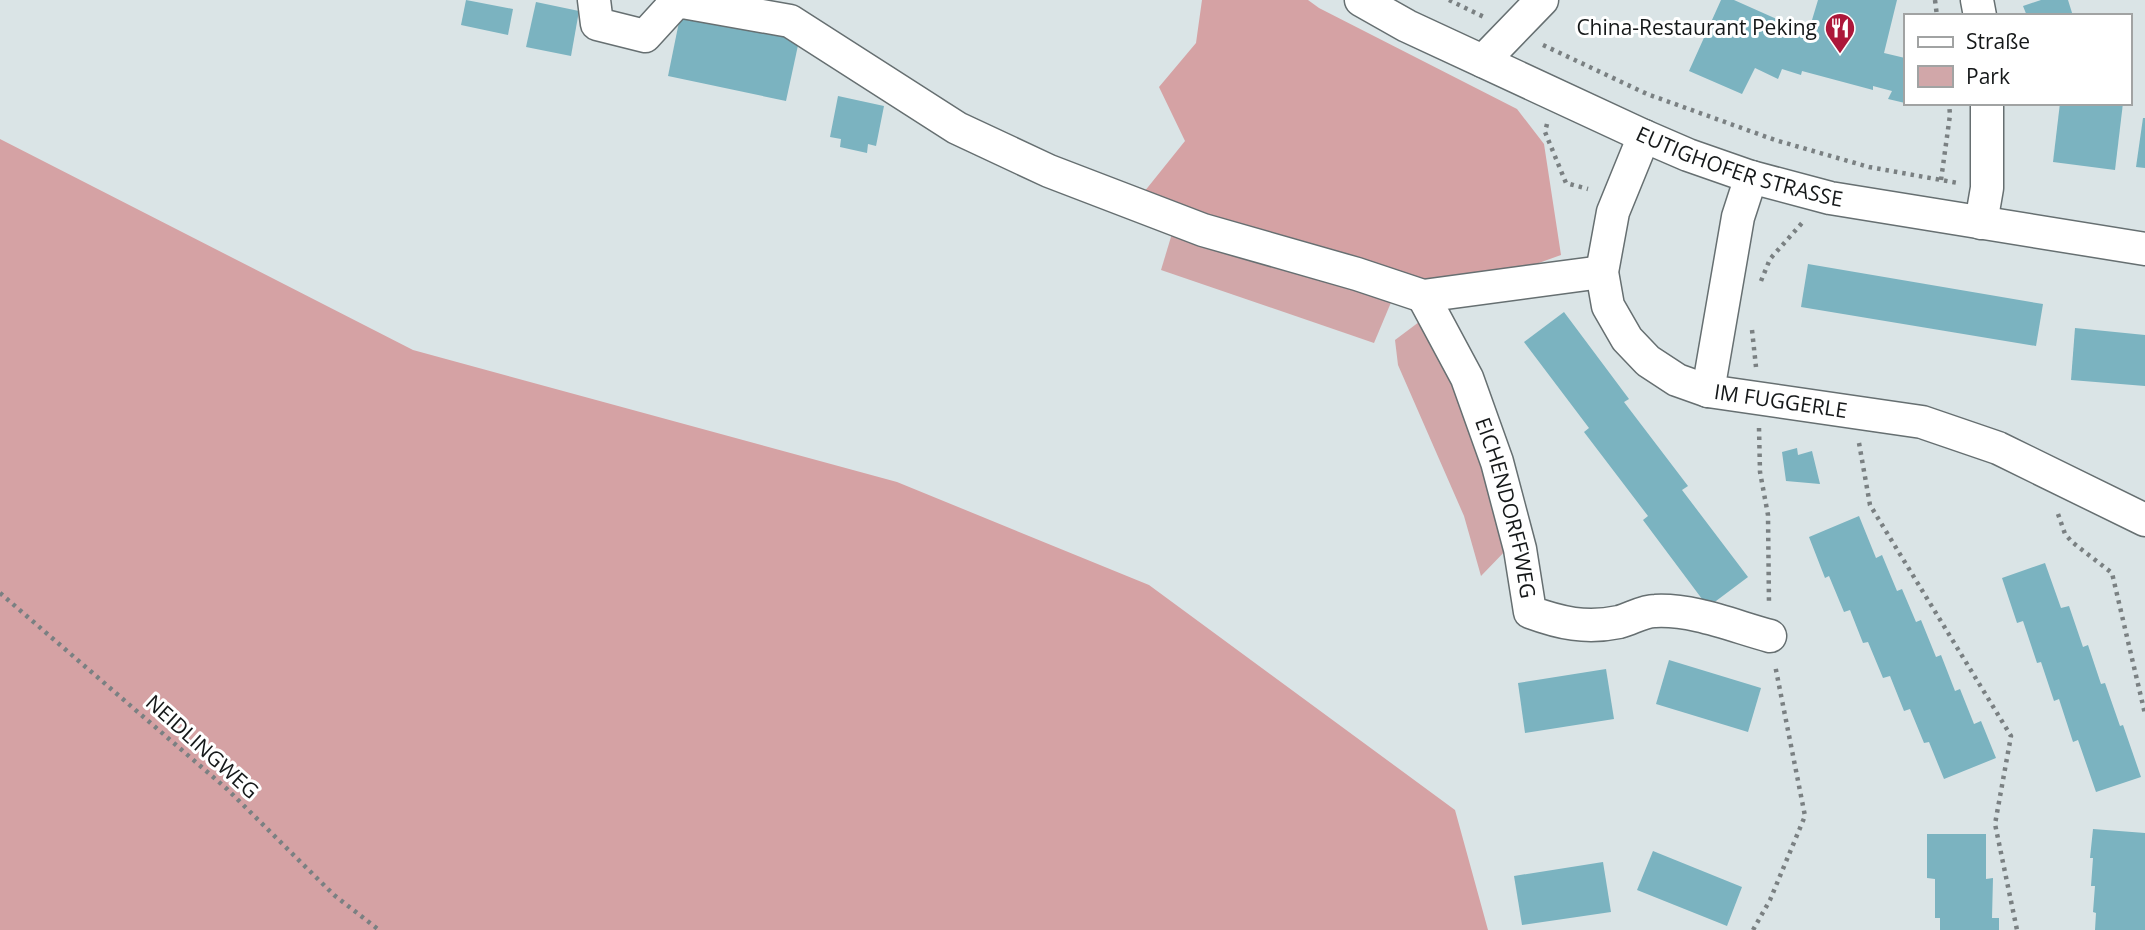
<svg xmlns="http://www.w3.org/2000/svg" width="2145" height="930" viewBox="0 0 2145 930" font-family="'Open Sans',sans-serif">
	<style>
		.green { fill: #d1a7a9 }
		.forest { fill: #d5a2a4 }
		.building { fill: #7bb3c0 }
		.lines { fill: none; stroke-linecap: round; stroke-linejoin: round }
		.minor-casing { stroke: #666f71; stroke-width: 35 }
		.path { stroke: #7a8082; stroke-width: 4.5; stroke-dasharray: 3.5 5; stroke-linecap: butt }
		.minor { stroke: #fff; stroke-width: 32 }
		.labels { text-anchor: middle; stroke-width: 6; stroke-linejoin: round; paint-order: stroke }
		.poi-label { font-size: 21px; fill: #151819; stroke: #fff; text-anchor: end }
		.street-label { font-size: 21px; fill: #151819; stroke: #fff }
	</style>
	<rect width="100%" height="100%" fill="#dae4e6"/>
	<g class="green">
		<polygon points="1174,227 1392,300 1374,343 1161,270"/>
		<polygon points="1423,319 1465,401 1510,546 1481,576 1464,516 1398,365 1395,340"/>
	</g>
	<g class="forest">
		<polygon points="1202,0 1308,0 1319,8 1517,109 1544,144 1561,255 1477,285 1412,285 1140,197 1185,141 1159,87 1196,43"/>
		<polygon points="0,139 413,350 897,482 1149,585 1455,810 1488,930 0,930"/>
	</g>
	<g class="building">
		<polygon points="466,0 513,9 508,35 461,25"/>
		<polygon points="1721,0 1734,0 1790,25 1809,30 1818,0 1897,0 1884,53 1905,58 1905,103 1888,99 1892,91 1873,86 1873,90 1802,71 1801,75 1782,69 1778,79 1755,68 1742,94 1689,71"/>
		<polygon points="2041,0 2068,0 2073,16 2027,16 2023,6"/>
		<polygon points="536,2 579,11 571,56 526,47"/>
		<polygon points="681,12 800,36 786,101 668,76"/>
		<polygon points="838,96 884,106 876,146 868,144 867,153 840,147 841,139 830,137"/>
		<polygon points="2060,103 2123,103 2115,170 2053,162"/>
		<polygon points="2143,118 2145,118 2145,168 2136,167"/>
		<polygon points="1808,264 2043,304 2036,346 1801,307"/>
		<polygon points="1564,312 1629,399 1624,402 1688,486 1682,490 1748,577 1708,607 1643,520 1648,516 1584,432 1589,428 1524,342"/>
		<polygon points="2075,328 2145,335 2145,386 2071,380"/>
		<polygon points="1797,448 1798,455 1812,451 1820,484 1786,481 1782,452"/>
		<polygon points="1859,516 1876,558 1882,555 1897,591 1902,589 1916,622 1921,620 1936,657 1941,655 1955,691 1960,689 1974,724 1981,721 1996,758 1944,779 1929,742 1924,743 1910,709 1904,711 1890,676 1883,678 1868,642 1863,643 1850,610 1844,612 1829,576 1825,578 1809,537"/>
		<polygon points="2045,563 2061,608 2069,606 2083,647 2088,645 2101,684 2105,683 2120,726 2123,725 2141,777 2096,792 2078,740 2073,742 2059,699 2054,701 2041,662 2037,663 2023,621 2017,623 2002,578"/>
		<polygon points="1669,660 1761,688 1748,732 1656,704"/>
		<polygon points="1606,669 1614,719 1525,733 1518,683"/>
		<polygon points="2093,829 2145,833 2145,930 2095,930 2096,913 2093,912 2095,886 2091,886 2093,858 2090,858"/>
		<polygon points="1927,834 1986,834 1986,879 1993,878 1992,918 1999,918 1999,930 1940,930 1940,918 1935,918 1935,879 1927,878"/>
		<polygon points="1653,851 1742,887 1727,926 1637,890"/>
		<polygon points="1603,862 1611,912 1522,925 1514,876"/>
	</g>
	<g class="lines">
		<g class="minor-casing">
			<g id="minor">
				<polyline points="594,0 597,24 645,36 677,1 790,21 957,128 1049,171 1203,230 1357,274 1423,296 1602,272"/>
				<path id="s1" d="M1361,0L1407,26L1644,136L1688,155L1751,177L1830,198L2145,249"/>
				<polyline points="1977,0 1980,16"/>
				<polyline points="1483,61 1542,0"/>
				<path id="s2" d="M1644,136L1613,212L1602,272L1608,306L1627,339L1648,361L1677,380L1708,391L1922,422L1998,448L2145,520"/>
				<polyline points="1981,223 1987,188 1987,103"/>
				<path id="s3" d="M1423,296L1467,378L1497,462L1520,549L1530,612C1560,623 1586,629 1619,622C1631,619 1643,611 1655,611C1693,609 1733,626 1770,636"/>
				<polyline points="1708,391 1738,217 1751,177"/>
			</g>
		</g>
		<g class="path">
			<polyline points="1449,0 1484,17"/>
			<polyline points="1935,0 1937,16"/>
			<polyline points="1543,45 1647,94 1775,140 1869,167 1958,183"/>
			<polyline points="1547,124 1545,132 1566,183 1588,189"/>
			<polyline points="1941,180 1950,115 1949,103"/>
			<polyline points="1761,281 1770,259 1802,223"/>
			<polyline points="1752,330 1756,367"/>
			<polyline points="1759,428 1760,472 1768,515 1769,604"/>
			<polyline points="1859,443 1870,505 2011,736 1995,824 2017,930"/>
			<polyline points="2058,514 2065,534 2072,542 2112,573 2145,714"/>
			<polyline points="0,593 227,789 334,895 379,930"/>
			<polyline points="1753,930 1770,900 1805,816 1775,665"/>
		</g>
		<use href="#minor" class="minor"/>
	</g>
	<defs>
		<g id="restaurant-pin" transform="scale(1.575)"><path d="M0 17L-7.5 6A9.5 9.5 0 1 1 7.5 6Z" fill="#ac173a" stroke="#fff"/><path d="M-5-6h1v4h1v-4h1v4h1v-4h1v5L-1.5 .5V6h-2V.5L-5-1ZM5-6V6H3V1.5H1.5Q1.5-4 5-6Z" fill="#fff"/></g>
	</defs>
	<g fill-rule="evenodd">
		<use href="#restaurant-pin" x="1840" y="28"/>
	</g>
	<g class="labels">
		<g class="poi-label">
			<text x="1817" y="35">China-Restaurant Peking</text>
		</g>
		<g class="street-label">
			<text dy="7" stroke="none"><textPath href="#s1" startOffset="415">EUTIGHOFER STRASSE</textPath></text>
			<text dy="7" stroke="none"><textPath href="#s2" startOffset="387">IM FUGGERLE</textPath></text>
			<text dy="7" stroke="none"><textPath href="#s3" startOffset="229">EICHENDORFFWEG</textPath></text>
			<text transform="translate(202 747) rotate(42)" y="7">NEIDLINGWEG</text>
		</g>
	</g>
	<rect x="1904" y="14" width="228" height="91" fill="#ffffff" stroke="#a1a3a3" stroke-width="2"/>
	<rect x="1918" y="37" width="35" height="10" fill="#ffffff" stroke="#a1a3a3" stroke-width="2"/>
	<text x="1966" y="49" font-size="21" fill="#151819">Straße</text>
	<rect x="1918" y="66" width="35" height="21" fill="#d1a7a9" stroke="#a1a3a3" stroke-width="2"/>
	<text x="1966" y="84" font-size="21" fill="#151819">Park</text>
</svg>
